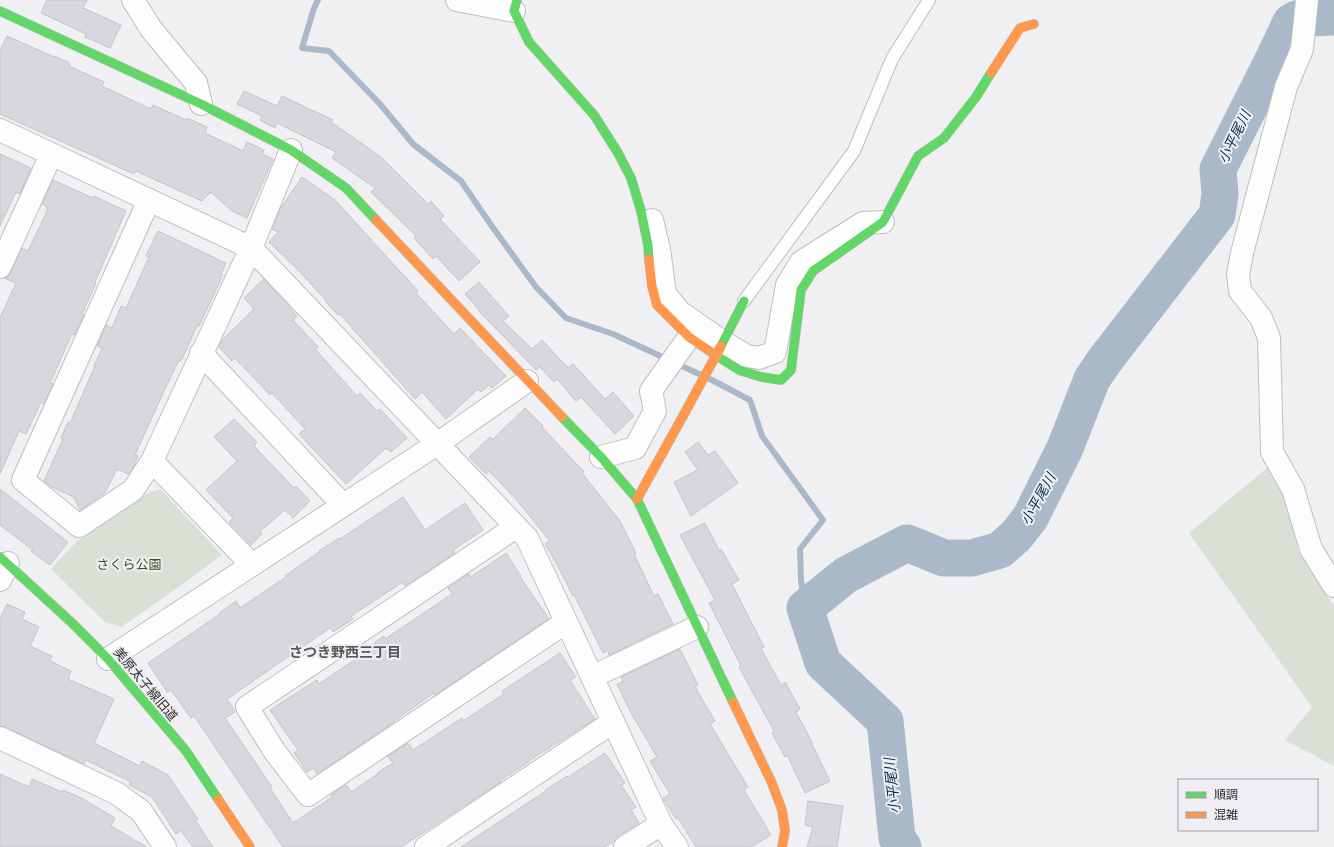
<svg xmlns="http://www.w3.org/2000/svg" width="1334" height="847" viewBox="0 0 1334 847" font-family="'Exo 2','Noto Sans JP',sans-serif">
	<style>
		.green { fill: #d9e0d6 }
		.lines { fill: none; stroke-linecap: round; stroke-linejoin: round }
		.stream { stroke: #a9b9ca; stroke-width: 6 }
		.river { stroke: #a9b9ca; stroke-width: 37 }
		.building { fill: #d9d7de; stroke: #c5c5c6 }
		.lane-casing { stroke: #bfbfc0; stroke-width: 14 }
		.street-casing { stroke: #bfbfc0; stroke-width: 24 }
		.fast-casing { stroke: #bfbfc0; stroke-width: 10 }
		.slow-casing { stroke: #bfbfc0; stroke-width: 10 }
		.lane { stroke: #fdfdfd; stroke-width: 12 }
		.street { stroke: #fdfdfd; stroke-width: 22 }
		.fast { stroke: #63d668; stroke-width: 9 }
		.slow { stroke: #ff974d; stroke-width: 9 }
		.slow-bridge-casing { stroke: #bfbfc0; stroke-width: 10; stroke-linecap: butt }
		.slow-bridge { stroke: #ff974d; stroke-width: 9 }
		.labels { text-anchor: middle; stroke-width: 4; stroke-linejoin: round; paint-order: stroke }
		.park-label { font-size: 13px; fill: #3a5024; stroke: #efeff3 }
		.street-label { font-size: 13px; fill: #2c2c2e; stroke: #efeff3 }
		.water-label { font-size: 14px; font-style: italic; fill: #022b4c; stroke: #efeff3 }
		.neighbourhood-label { font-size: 14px; font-weight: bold; fill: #57575a; stroke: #efeff3 }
	</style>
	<rect width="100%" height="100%" fill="#f0f0f2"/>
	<g class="green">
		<polygon points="1268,467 1287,498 1298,551 1334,606 1334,766 1285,740 1312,707 1189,533"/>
		<polygon points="160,489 222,555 166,596 121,627 105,622 51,569 76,542 148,493"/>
	</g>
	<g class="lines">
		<polyline class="stream" points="318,0 314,8 302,48 329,51 380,104 413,144 461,181 491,225 536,287 566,318 613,334 712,380 750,400 762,436 823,520 800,549 801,580 805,608"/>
		<g class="river">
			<polyline points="1311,18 1334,17"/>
			<polyline points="903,847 897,838 885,721 823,663 805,608 846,575 907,543 944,558 972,558 1000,550 1016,536 1030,518 1065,448 1092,379 1105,360 1217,215 1220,194 1218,169 1272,62 1291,22 1296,19"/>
		</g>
	</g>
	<g class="building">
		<polygon points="47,0 87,0 83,8 121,25 110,48 85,37 86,34 41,13"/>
		<polygon points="7,36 54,57 54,56 70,63 69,66 104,82 102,86 151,109 153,105 186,120 187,118 207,127 205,133 243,151 247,142 264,150 262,154 273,159 247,218 232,211 211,192 202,201 136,171 134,174 0,114 0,51"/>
		<polygon points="244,91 277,106 282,96 333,120 331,122 381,157 428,204 431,201 444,216 440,219 480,262 459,281 436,256 433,259 414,238 416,236 371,192 375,188 332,158 336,152 277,123 275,128 260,120 262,116 237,104"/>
		<polygon points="0,154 31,168 20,194 16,192 0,226"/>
		<polygon points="302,177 335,200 418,291 416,293 454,334 460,328 506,376 492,388 489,385 481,392 478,389 446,419 422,392 415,399 340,314 338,315 325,301 326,300 296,268 269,242 278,232 272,229 280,209"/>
		<polygon points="53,180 93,198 94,196 126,211 95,282 96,283 82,314 84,315 74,335 72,334 50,383 53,384 44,404 41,402 26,434 19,431 0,474 0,318 16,283 4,278 8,277 11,272 22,248 28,251 48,209 46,208 47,206 42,204"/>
		<polygon points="158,231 226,263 221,274 223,275 199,326 198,324 181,361 179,360 164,391 135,455 138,456 133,468 128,474 117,469 105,493 80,510 74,497 52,487 44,481 63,439 61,438 68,422 70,423 95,366 94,366 102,348 97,346 106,325 112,328 121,306 126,308 149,257 146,256"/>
		<polygon points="264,279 297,316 293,320 318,347 316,350 357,396 360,393 377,411 380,409 407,438 391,452 386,448 346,484 299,434 305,429 272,393 270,395 235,358 232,361 219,347 223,339 254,309 244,298"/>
		<polygon points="479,282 509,316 503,321 532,349 542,340 568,368 573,364 605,399 613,392 634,416 615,434 581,397 576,401 557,379 554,382 540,367 536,370 479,311 479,310 465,294"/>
		<polygon points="525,408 543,426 542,427 584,472 582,473 620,521 636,553 634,554 654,596 658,594 673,624 609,655 608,651 603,653 574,595 573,596 558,566 545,544 550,541 515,498 489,471 486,474 469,457 490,437 492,440"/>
		<polygon points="234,419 257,442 254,446 294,488 296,486 310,501 293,518 285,510 259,532 262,534 251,545 229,522 233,518 206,490 237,461 214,437"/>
		<polygon points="698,442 708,455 715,451 738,483 691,516 674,482 698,470 685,452"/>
		<polygon points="0,489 68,542 50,565 31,551 33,550 0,525"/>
		<polygon points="403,497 425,530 465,503 483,530 453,550 455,553 434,567 405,586 403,582 351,616 353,619 333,632 330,628 227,699 235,712 225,718 272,787 270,788 293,823 332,797 331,795 346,785 351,792 378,774 377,773 393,763 388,756 408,743 413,750 462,718 463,721 504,694 502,691 560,653 576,677 570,680 595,719 530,760 530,761 500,781 501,782 401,847 283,847 194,716 191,718 171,690 167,692 148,663 220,614 219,613 236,601 240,608 286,577 285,576 319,552 319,551 339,538 340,539"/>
		<polygon points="705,523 719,550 721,549 739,580 732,584 764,647 761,649 781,685 785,682 800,709 796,712 812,742 811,742 830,781 805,793 787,755 785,757 772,733 774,731 739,667 741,666 709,603 715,600 680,535"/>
		<polygon points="506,553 521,576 520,577 549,619 435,695 434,693 394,721 394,722 317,774 314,768 307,772 294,753 298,750 270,710 317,680 319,684 366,652 364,650 384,636 385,639 452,594 448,588 469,574 471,577"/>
		<polygon points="7,604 25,612 22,619 39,627 30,646 52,656 50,661 71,671 68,679 114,699 94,743 140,766 142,761 168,775 198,819 196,821 213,847 193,847 181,831 176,834 152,797 129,785 131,782 86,760 84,764 5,727 0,726 0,619"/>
		<polygon points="680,649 698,685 695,687 715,721 710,724 748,787 744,790 771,835 751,847 696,847 678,818 676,819 663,798 670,794 650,761 657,757 630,711 617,684 623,682 621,677"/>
		<polygon points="605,753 625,783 621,785 636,807 631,810 639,823 618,836 614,841 605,847 461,847 546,791 545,790 567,776 568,777"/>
		<polygon points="0,774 29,787 32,779 62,792 63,790 83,799 115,818 111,826 147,847 0,847"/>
		<polygon points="808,801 843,806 837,847 807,847 813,827 805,825"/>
	</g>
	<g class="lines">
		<g class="lane-casing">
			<polyline id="lane" points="744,301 854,151 892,59 929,0"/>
		</g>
		<g class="street-casing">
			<g id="street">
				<polyline points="133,0 151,29 196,83 201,104"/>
				<polyline points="457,0 514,11"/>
				<polyline points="1307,0 1302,49 1286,87 1242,253 1238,274 1240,291 1261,318 1269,338 1272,452 1293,489 1311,549 1334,586"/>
				<polyline points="0,130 251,248 527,538 661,824 677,847"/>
				<polyline points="149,200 23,480 79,526 133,490 152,461"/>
				<polyline points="652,220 659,249 665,294 680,312 723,342 747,356 759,358 775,352 787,285 801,262 863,223 883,222"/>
				<polyline points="0,267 51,155"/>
				<polyline points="201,353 343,505"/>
				<polyline points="601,457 635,448 655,411 651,391 689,337"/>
				<polyline points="516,527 247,707 275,752 308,795 566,622"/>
				<polyline points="252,565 152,461 251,248 291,150"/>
				<polyline points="0,580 8,563"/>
				<polyline points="108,659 437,444 527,381"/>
				<polyline points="592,677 697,627"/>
				<polyline points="0,738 116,793 141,811 165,847"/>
				<polyline points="426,847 613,722"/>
				<polyline points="625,847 661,824"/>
			</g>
		</g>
		<g class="fast-casing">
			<g id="fast">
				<polyline points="517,0 514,11 529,42 594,115 618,153 631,178 641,211 648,245 649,259"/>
				<polyline points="0,11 201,104 291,150 346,188 376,220"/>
				<polyline points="721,346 744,301"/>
				<polyline points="717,356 739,370 761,377 781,380 791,370 801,290 813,271 883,222 918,156 944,138 976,97 991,73"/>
				<polyline points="562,417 601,457 637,499 733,702"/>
				<polyline points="0,557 71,622 108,659 186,751 218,799"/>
			</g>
		</g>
		<g class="slow-casing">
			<g id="slow">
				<polyline points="991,73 1020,28 1034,24"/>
				<polyline points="376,220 562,417"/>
				<polyline points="649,259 652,286 657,305 689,337 717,356"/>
				<polyline points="637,499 683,416"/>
				<polyline points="733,702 771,781 782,810 785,831 782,847"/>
				<polyline points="218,799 250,847"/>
			</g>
		</g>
		<use href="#lane" class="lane"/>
		<use href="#street" class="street"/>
		<use href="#fast" class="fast"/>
		<use href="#slow" class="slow"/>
		<g class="slow-bridge-casing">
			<polyline id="slow-bridge" points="683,416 721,346"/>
		</g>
		<use href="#slow-bridge" class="slow-bridge"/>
	</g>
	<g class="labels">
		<g class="park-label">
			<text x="129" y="569">さくら公園</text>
		</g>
		<g class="street-label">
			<text transform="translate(146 684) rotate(50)" y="5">美原太子線旧道</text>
		</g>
		<g class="water-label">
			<text transform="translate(1234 137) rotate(-64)" y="5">小平尾川</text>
			<text transform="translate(1038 499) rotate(-61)" y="5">小平尾川</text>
			<text transform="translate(892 786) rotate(-96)" y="5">小平尾川</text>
		</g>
		<g class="neighbourhood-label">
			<text x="345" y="657">さつき野西三丁目</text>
		</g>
	</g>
	<rect x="1178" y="779" width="140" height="52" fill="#efeff3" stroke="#a1a1a4"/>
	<rect x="1186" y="792" width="20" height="6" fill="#63d668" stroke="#a1a1a4"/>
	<text x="1214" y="799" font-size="12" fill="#2c2c2e">順調</text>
	<rect x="1186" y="812" width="20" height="6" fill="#ff974d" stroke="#a1a1a4"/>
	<text x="1214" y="819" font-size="12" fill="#2c2c2e">混雑</text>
</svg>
